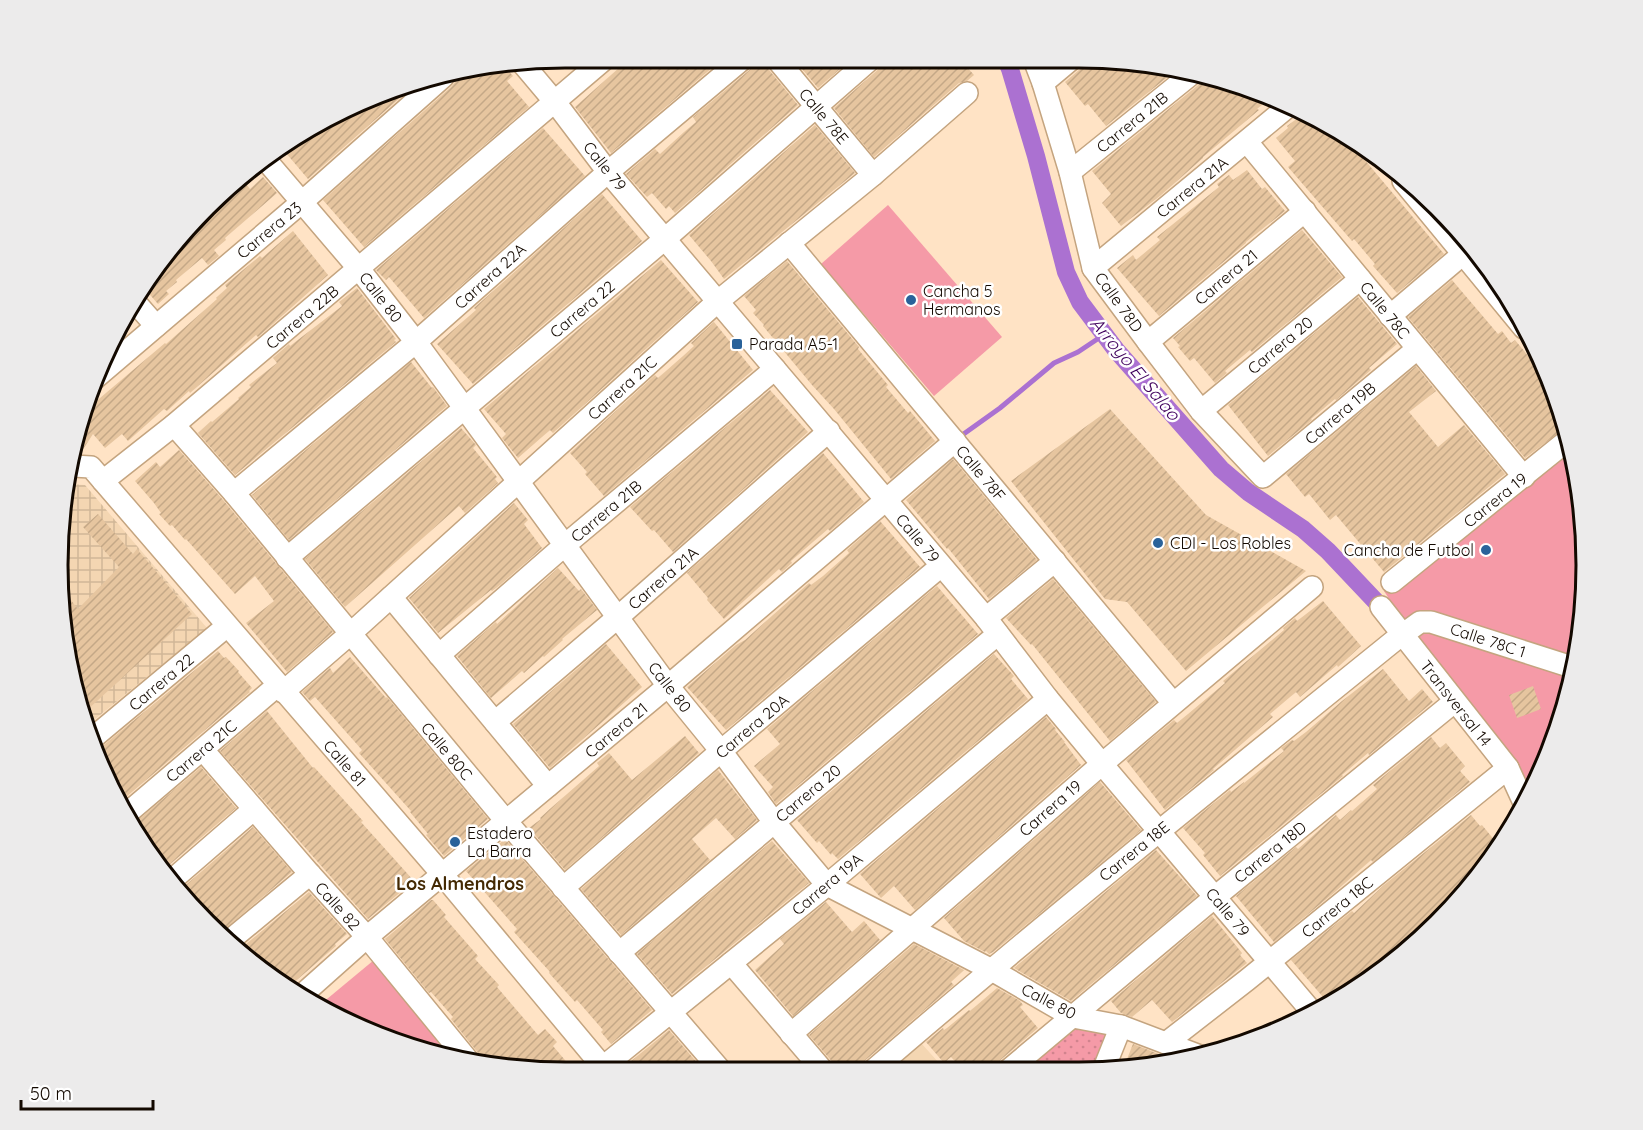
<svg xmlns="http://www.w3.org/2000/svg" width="1643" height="1130" viewBox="0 0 1643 1130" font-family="Quicksand,sans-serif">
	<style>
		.built { fill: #f4d6b2 }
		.industrial { fill: url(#industrial-grid) }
		.grass { fill: url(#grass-dots) }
		.park { fill: #f59aa7 }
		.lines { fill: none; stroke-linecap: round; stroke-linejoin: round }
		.stream { stroke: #ab71d1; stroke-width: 5 }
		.canal { stroke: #ab71d1; stroke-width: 18 }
		.building { fill: url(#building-hatch) }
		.minor-casing { stroke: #c4a47f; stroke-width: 24 }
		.minor { stroke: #fff; stroke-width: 21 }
		.poi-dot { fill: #29629a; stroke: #fff; stroke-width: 2 }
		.labels { text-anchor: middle; stroke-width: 5; stroke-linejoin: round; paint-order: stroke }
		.street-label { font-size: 16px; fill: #130900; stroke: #fff }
		.poi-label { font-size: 16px; fill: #130900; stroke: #fff; text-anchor: start }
		.water-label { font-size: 18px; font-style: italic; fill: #3f005c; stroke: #fff }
		.neighbourhood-label { font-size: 18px; font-weight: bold; fill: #432903; stroke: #fff }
		.rim { fill: none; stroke: #130900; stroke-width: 3 }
	</style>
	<defs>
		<pattern id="industrial-grid" width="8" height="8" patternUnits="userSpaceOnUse" patternTransform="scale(1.5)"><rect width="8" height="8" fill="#f4d6b2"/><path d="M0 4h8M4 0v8" fill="none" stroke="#d0b697"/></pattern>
		<pattern id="grass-dots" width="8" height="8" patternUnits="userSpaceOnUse" patternTransform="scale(1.5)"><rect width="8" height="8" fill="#f59aa7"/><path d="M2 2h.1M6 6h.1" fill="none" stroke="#d1838e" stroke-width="1.8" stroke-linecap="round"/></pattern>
		<pattern id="building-hatch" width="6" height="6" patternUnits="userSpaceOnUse" patternTransform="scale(1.5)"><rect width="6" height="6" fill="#e6c59f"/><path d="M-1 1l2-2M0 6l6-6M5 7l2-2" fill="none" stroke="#c4a887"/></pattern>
	</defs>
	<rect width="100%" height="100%" fill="#ffe3c5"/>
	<polygon class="built" points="921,1043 939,1063 934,1068 939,1073 886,1073"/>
	<polygon class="industrial" points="69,484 85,485 207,628 89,724 67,664 58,531"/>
	<polygon class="grass" points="1072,1026 1109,1032 1091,1072 1017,1073"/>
	<g class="park">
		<polygon points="888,205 1002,337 934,396 821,264"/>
		<polygon points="1570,445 1576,466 1586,565 1576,664 1547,759 1531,791 1521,769 1414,637 1384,591"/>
		<polygon points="374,960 456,1060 340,1020 326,1010 321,1004"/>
	</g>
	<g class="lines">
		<polyline class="stream" points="958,438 1000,408 1054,363 1078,352 1096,340"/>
		<polyline class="canal" points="1005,57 1010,69 1036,156 1066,272 1080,302 1116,350 1221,469 1248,492 1303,529 1328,551 1381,607"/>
	</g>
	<g class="building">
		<polygon points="636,57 725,57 611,153 575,107 620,67 622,69"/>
		<polygon points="757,57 763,57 765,65 798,105 675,213 669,206 666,209 652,193 647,197 626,174 655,149 660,154 684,132 696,122 693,117 753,67 757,62"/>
		<polygon points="792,57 854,57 818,88"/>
		<polygon points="885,57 958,57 974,75 967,81 959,83 874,157 834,108 881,67 885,62"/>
		<polygon points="1093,58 1177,67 1179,68 1106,126 1088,104 1085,106 1065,82"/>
		<polygon points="505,67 513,76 507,81 529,107 364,247 323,200 451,87 455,82 456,75"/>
		<polygon points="1206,77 1270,98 1257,109 1259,110 1203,157 1203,158 1160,196 1121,226 1102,203 1111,194 1092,171 1202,82"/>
		<polygon points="419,81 308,179 280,146 319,125 321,127 331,119 402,84"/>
		<polygon points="1306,112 1353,146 1444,254 1397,293 1373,266 1375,264 1354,239 1352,241 1288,167 1295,161 1276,138 1288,128 1287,126"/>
		<polygon points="815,125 855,173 724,279 711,261 689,235"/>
		<polygon points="543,128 585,176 424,318 389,277 386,280 376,270"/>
		<polygon points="1247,170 1262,189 1265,187 1285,211 1246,242 1246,243 1159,316 1117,268 1133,255 1136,260 1160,240 1157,237 1219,187 1217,184 1229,175 1233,180"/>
		<polygon points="263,177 277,193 225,238 226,240 214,250 219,256 208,265 202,258 176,280 177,282 166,291 169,294 158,304 144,288 162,255 243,180 250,189"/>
		<polygon points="602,194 642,241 473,384 437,344 476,310 474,308"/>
		<polygon points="1302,230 1342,277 1252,352 1250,350 1225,371 1227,373 1215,383 1194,358 1190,361 1178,347 1180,346 1173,338"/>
		<polygon points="293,231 328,275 273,324 258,337 256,335 190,393 189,391 167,411 164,409 128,441 122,434 105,448 93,434 80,454 76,453 87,409 165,343 166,344 217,299 216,298 227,288 225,285 260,256 262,258"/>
		<polygon points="661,260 698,302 553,433 550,430 518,458 502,438 506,434 484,409"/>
		<polygon points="787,261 859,347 858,349 888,385 886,387 908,413 910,411 935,441 891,479 834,409 812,385 763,326 764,325 753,313 756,310 744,296"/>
		<polygon points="1452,280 1498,334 1502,331 1511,343 1515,340 1534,363 1552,387 1565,428 1525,458 1408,317"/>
		<polygon points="357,288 396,339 394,340 396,342 235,475 198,433 211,421 212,422 239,399 238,398 251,387 249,385 277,363 273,358 289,344 290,346 342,306 339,302"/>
		<polygon points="1358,297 1397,344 1369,368 1371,370 1336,400 1335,399 1311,419 1312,420 1268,456 1228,405"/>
		<polygon points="714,322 753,370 604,496 585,474 587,472 570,453 655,375 658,378 683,356 694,346 691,343"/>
		<polygon points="411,362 432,388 433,387 447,406 289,540 252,495"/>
		<polygon points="1416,366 1436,391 1409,412 1438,447 1464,425 1505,474 1384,572 1336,515 1330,520 1309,494 1305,497 1286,474"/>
		<polygon points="770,390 808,432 673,552 654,530 652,531 630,507"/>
		<polygon points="1110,409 1206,515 1306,571 1186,671 1127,602 1105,599 1011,481"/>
		<polygon points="461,428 476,445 473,448 497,477 495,479 498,483 465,513 459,506 345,607 305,559"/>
		<polygon points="179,450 224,501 333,632 287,672 246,623 274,601 255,576 235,594 186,539 185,540 172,525 170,526 159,514 161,513 154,503 135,481 156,462 160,467"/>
		<polygon points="823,453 864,502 830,531 828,529 791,561 792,563 782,572 779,569 724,619 707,600 708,598 687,573"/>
		<polygon points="953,459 1037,560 989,599 948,548 947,549 906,500"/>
		<polygon points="514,503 528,520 524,524 542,548 500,585 492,591 491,590 438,633 409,598"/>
		<polygon points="98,514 133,554 137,549 192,614 85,712 67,664 62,589 78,609 119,567 83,527"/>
		<polygon points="880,521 920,567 726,730 687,687 736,645 745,640 809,583 811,585 823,576 849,553 847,550"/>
		<polygon points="558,568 579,591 581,589 597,610 562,639 563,640 544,657 543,656 524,673 522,671 491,698 457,656 496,622 497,624"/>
		<polygon points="1053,579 1156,702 1110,741 1032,644 1031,645 1006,618"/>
		<polygon points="937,586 978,634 776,804 768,792 773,787 754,766 780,744 767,729"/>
		<polygon points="1323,601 1361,646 1338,667 1337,665 1300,697 1296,692 1270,714 1273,717 1213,769 1214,770 1165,810 1126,760 1174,720 1177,723 1188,714 1225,683 1223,681 1284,630 1283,628 1295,618 1297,621"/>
		<polygon points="606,644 642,687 550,768 513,724"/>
		<polygon points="218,651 224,658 226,657 239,671 238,672 252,688 249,691 250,692 119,803 99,749"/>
		<polygon points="994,654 1014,676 1011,679 1028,699 838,859 832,853 831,855 819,841 817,843 797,820"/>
		<polygon points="350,657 386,698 387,697 488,819 444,856 426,835 428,834 410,812 411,811 359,753 362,750 315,697 310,701 302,692 330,668 333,673"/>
		<polygon points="1383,669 1409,701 1422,689 1433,702 1369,755 1368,753 1342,775 1343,776 1220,876 1203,855 1205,853 1183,828 1230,790 1231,792 1244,782 1244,783 1284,751 1281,748 1292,740 1294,741 1306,732 1342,701"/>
		<polygon points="1533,686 1541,709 1517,718 1509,695"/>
		<polygon points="267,711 313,768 314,767 363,821 361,822 414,881 368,919 220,751"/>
		<polygon points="1046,717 1056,729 1055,730 1065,742 1064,742 1081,765 915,910 894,886 881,898 860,874"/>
		<polygon points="685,736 699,753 565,870 529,828 541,819 540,818 551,808 599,766 597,763 609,753 632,780"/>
		<polygon points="1431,737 1440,748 1446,743 1465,766 1460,771 1470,782 1373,862 1371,860 1335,892 1274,942 1236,896 1296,847 1298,849 1336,815 1340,820 1351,810 1352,811 1377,789 1373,785"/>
		<polygon points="201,767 236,808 168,866 167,864 163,868 131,826"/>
		<polygon points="718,770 757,820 735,839 716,818 692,839 710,860 621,935 581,889"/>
		<polygon points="1100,782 1141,830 993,952 989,954 986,951 985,952 964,941 944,918"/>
		<polygon points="1471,815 1480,826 1482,825 1500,847 1437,924 1386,966 1382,966 1355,990 1329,1004 1291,960 1352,911 1354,913 1384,885"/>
		<polygon points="253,827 292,872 219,934 206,924 180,890"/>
		<polygon points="505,839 652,1010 611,1044 601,1032 603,1030 577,1000 575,1002 549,973 550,972 514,932 517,929 466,871"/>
		<polygon points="772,841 809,883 672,994 637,954"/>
		<polygon points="1156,850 1197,896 1071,1001 1014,968"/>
		<polygon points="309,892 347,934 335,944 336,946 291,985 240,949"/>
		<polygon points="431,900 433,900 446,915 444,917 478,956 475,959 499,985 497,987 538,1035 545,1029 557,1042 553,1046 576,1073 488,1065 482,1058 451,1019 453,1017 431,992 429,993 385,939"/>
		<polygon points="826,902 852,932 864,921 880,940 793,1016 755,970 784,944 780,939"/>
		<polygon points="1212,916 1242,953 1240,955 1247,963 1172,1022 1152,1000 1132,1017 1121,1013 1111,1001"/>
		<polygon points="914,944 964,970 951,982 954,985 862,1063 855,1073 839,1073 835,1065 809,1035"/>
		<polygon points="997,988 1020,1001 1023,1005 1020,1007 1038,1028 997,1063 993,1068 993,1073 966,1073 951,1057 944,1063 926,1042 943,1028 944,1030 947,1028 969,1010 970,1011"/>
		<polygon points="669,1030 706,1073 640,1073 630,1062"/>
		<polygon points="1133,1044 1164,1056 1179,1063 1123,1069"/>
	</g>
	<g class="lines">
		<g class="minor-casing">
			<g id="minor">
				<polyline points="775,57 873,175"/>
				<polyline points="1033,57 1043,83 1070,172 1093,268 1148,342 1201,411 1263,477 1417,349"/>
				<polyline points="523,64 555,102 608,172 986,618 1048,699 1102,764 1313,1013"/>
				<polyline points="1043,83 1074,57"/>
				<polyline points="1247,142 1524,477"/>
				<polyline points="265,159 359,269 416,342 668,686 721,751 774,822 827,885 990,969 1073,1017 1121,1026 1200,1056"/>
				<polyline points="1070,172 1194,72"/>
				<polyline points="1403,181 1524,328"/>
				<polyline points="789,243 1173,703"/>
				<polyline points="1093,268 1290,105"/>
				<polyline points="135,302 156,326"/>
				<polyline points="1390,316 1463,254"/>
				<polyline points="1148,342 1305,211"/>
				<polyline points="93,380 302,202 443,77"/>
				<polyline points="1201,411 1360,279"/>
				<polyline points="174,425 234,493 506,821 723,1073"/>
				<polyline points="73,466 91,467 103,481 442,874 608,1073"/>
				<polyline points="103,481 174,425 607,57"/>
				<polyline points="234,493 416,342 608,172 745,57"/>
				<polyline points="287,558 666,238 873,57"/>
				<polyline points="1392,582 1568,440"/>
				<polyline points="391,597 548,786"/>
				<polyline points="1381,607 1508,768 1524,803"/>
				<polyline points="986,618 1055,561"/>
				<polyline points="439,655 565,545 775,369"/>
				<polyline points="283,692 350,634 717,302 873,175 967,93"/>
				<polyline points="495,722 617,618 829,431"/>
				<polyline points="94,737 227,626"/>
				<polyline points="203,750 310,874 367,937 471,1064"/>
				<polyline points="124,816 278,685"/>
				<polyline points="172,880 254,809"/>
				<polyline points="563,888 721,751 941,566"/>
				<polyline points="229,941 310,874"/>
				<polyline points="619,953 998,634"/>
				<polyline points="731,963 825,1073"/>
				<polyline points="303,994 367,937 668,686 955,441"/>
				<polyline points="791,1034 1102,764 1312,587"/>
				<polyline points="1166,1043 1247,980 1508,768"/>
				<polyline points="603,1067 827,885 1048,699"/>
				<polyline points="1103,1071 1121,1026"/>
				<path d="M870,1073C1042,925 1218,783 1395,640L1420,622H1431L1575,668"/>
				<polyline points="1005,1073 1215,897 1454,702"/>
			</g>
		</g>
		<use href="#minor" class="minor"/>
	</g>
	<g class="poi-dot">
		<circle cx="911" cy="300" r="6"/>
		<rect x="731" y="338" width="12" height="12" rx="3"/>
		<circle cx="1158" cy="543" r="6"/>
		<circle cx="1486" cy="550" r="6"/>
		<circle cx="455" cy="842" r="6"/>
	</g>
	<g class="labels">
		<g class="street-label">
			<text transform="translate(824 116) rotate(50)" y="6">Calle 78E</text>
			<text transform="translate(1132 122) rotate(-39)" y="6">Carrera 21B</text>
			<text transform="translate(605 166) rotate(51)" y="6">Calle 79</text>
			<text transform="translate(1192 187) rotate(-39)" y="6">Carrera 21A</text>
			<text transform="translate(269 230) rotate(-40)" y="6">Carrera 23</text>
			<text transform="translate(490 276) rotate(-42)" y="6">Carrera 22A</text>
			<text transform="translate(1226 277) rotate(-40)" y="6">Carrera 21</text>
			<text transform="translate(381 297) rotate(52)" y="6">Calle 80</text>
			<text transform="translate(1119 302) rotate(54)" y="6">Calle 78D</text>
			<text transform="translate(582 309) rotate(-40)" y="6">Carrera 22</text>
			<text transform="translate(1385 310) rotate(51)" y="6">Calle 78C</text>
			<text transform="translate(302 317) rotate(-40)" y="6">Carrera 22B</text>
			<text transform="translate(1280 345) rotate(-40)" y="6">Carrera 20</text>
			<text transform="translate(622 388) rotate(-42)" y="6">Carrera 21C</text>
			<text transform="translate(1340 413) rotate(-40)" y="6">Carrera 19B</text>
			<text transform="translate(981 473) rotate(50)" y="6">Calle 78F</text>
			<text transform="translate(1495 500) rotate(-39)" y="6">Carrera 19</text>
			<text transform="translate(606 511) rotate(-40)" y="6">Carrera 21B</text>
			<text transform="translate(918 538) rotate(50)" y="6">Calle 79</text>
			<text transform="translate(663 578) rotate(-41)" y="6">Carrera 21A</text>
			<text transform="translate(1488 640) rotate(18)" y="6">Calle 78C 1</text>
			<text transform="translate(161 682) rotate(-40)" y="6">Carrera 22</text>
			<text transform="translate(670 687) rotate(52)" y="6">Calle 80</text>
			<text transform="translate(1456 703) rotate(52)" y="6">Transversal 14</text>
			<text transform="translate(752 726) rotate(-40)" y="6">Carrera 20A</text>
			<text transform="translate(616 730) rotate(-40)" y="6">Carrera 21</text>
			<text transform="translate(201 751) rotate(-40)" y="6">Carrera 21C</text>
			<text transform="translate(447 751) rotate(50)" y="6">Calle 80C</text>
			<text transform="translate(345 763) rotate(49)" y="6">Calle 81</text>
			<text transform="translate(808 793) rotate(-40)" y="6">Carrera 20</text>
			<text transform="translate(1050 808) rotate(-41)" y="6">Carrera 19</text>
			<text transform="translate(1134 851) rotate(-39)" y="6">Carrera 18E</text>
			<text transform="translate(1270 852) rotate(-39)" y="6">Carrera 18D</text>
			<text transform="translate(827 884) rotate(-40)" y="6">Carrera 19A</text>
			<text transform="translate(338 906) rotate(48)" y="6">Calle 82</text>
			<text transform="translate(1337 907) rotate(-39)" y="6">Carrera 18C</text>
			<text transform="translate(1228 912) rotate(50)" y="6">Calle 79</text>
			<text transform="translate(1049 1001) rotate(27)" y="6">Calle 80</text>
		</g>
		<g class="poi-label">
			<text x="923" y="297">Cancha 5<tspan x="923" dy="18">Hermanos</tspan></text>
			<text x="749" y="350">Parada A5-1</text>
			<text x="1170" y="549">CDI - Los Robles</text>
			<text x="1474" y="556" text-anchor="end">Cancha de Futbol</text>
			<text x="467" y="839">Estadero<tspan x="467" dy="18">La Barra</tspan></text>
		</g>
		<g class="water-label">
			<text transform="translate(1135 369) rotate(50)" y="6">Arroyo El Salao</text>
		</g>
		<g class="neighbourhood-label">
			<text x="460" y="890">Los Almendros</text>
		</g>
	</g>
	<path d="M0 0H1643V1130H0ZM565 68H1079A497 497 0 0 1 1576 565V565A497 497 0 0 1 1079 1062H565A497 497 0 0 1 68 565V565A497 497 0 0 1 565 68Z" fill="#ecebeb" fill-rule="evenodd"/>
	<path class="rim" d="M565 68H1079A497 497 0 0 1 1576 565V565A497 497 0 0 1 1079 1062H565A497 497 0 0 1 68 565V565A497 497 0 0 1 565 68Z"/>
	<path d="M21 1100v9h132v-9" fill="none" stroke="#130900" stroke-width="3"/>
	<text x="30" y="1100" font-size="18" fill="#130900" stroke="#ffffff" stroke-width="4.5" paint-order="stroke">50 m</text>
</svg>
